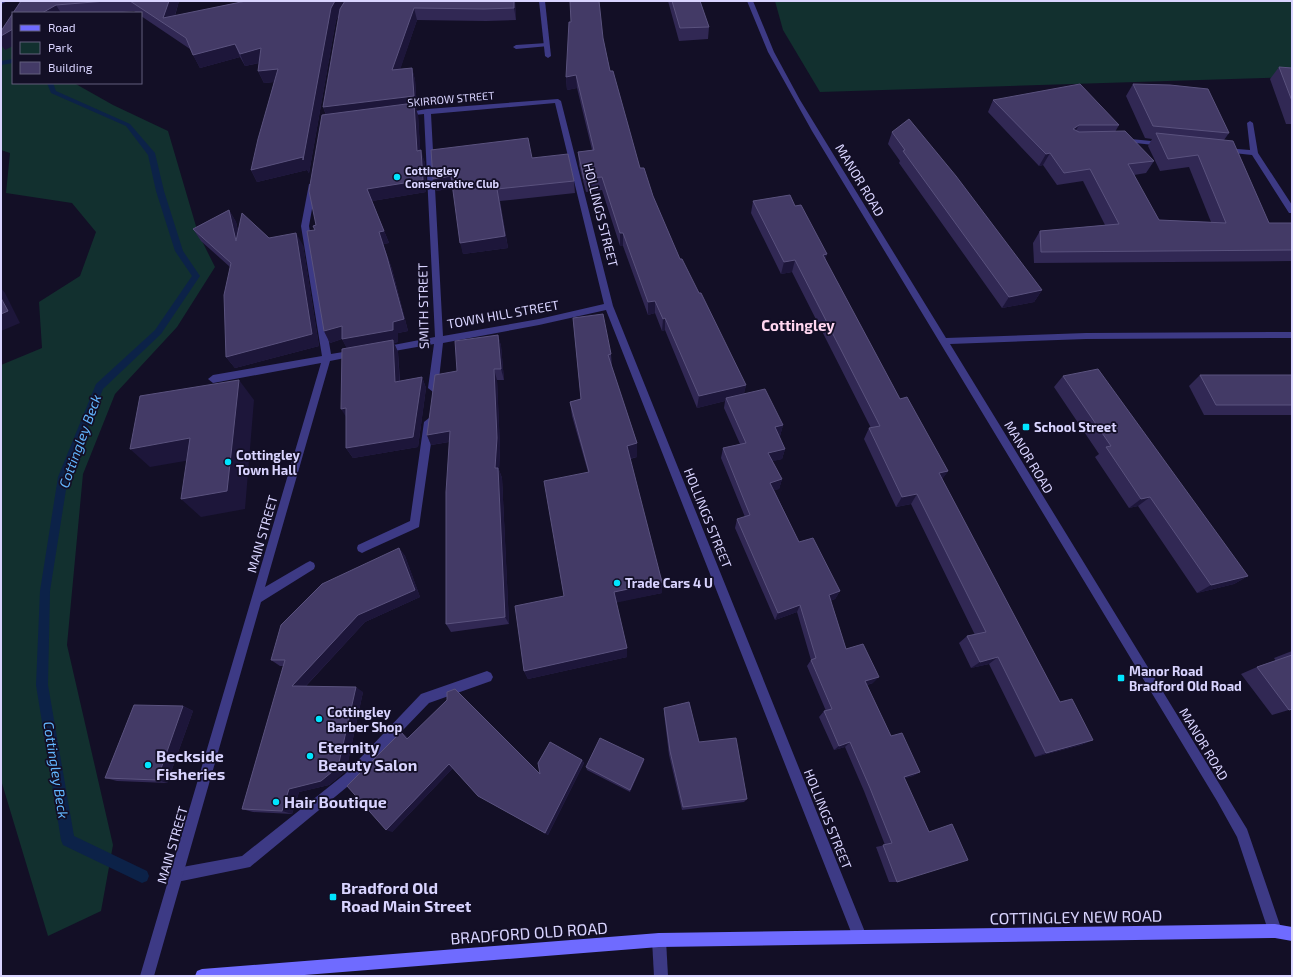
<svg xmlns="http://www.w3.org/2000/svg" width="1293" height="977" viewBox="0 0 1293 977" font-family="'Exo 2',sans-serif">
	<style>
		.green { fill: #12302f }
		.lines { fill: none; stroke-linecap: round; stroke-linejoin: round }
		.stream { fill: #0c2248; fill-rule: evenodd }
		.service { fill: #3d3a85; fill-rule: evenodd }
		.minor { fill: #3d3a85; fill-rule: evenodd }
		.secondary { fill: #6f6bff; fill-rule: evenodd }
		.wall { fill: #312854 }
		.shaded-wall { fill: #1d163a }
		.building { fill: #433a66; stroke: #5a527e }
		.poi-dot { fill: #00e5ff; stroke: #130f26; stroke-width: 1.5 }
		.labels { text-anchor: middle; stroke-width: 3.5; stroke-linejoin: round; paint-order: stroke }
		.far-street-label { font-size: 11px; fill: #d9d4ff; stroke: #130f26 }
		.far-poi-label { font-size: 11px; font-weight: bold; fill: #d9d4ff; stroke: #130f26; text-anchor: start }
		.street-label { font-size: 13px; fill: #d9d4ff; stroke: #130f26 }
		.poi-label { font-size: 13px; font-weight: bold; fill: #d9d4ff; stroke: #130f26; text-anchor: start }
		.water-label { font-size: 14px; font-style: italic; fill: #62b6ff; stroke: #130f26 }
		.quarter-label { font-size: 15px; font-weight: bold; fill: #ffd6f0; stroke: #130f26 }
		.near-poi-label { font-size: 16px; font-weight: bold; fill: #d9d4ff; stroke: #130f26; text-anchor: start }
		.near-street-label { font-size: 16px; fill: #d9d4ff; stroke: #130f26 }
	</style>
	<rect width="100%" height="100%" fill="#130f26"/>
	<g class="green">
		<polygon points="775,1 1292,1 1292,77 820,92 783,30"/>
		<polygon points="13,46 13,83 74,83 113,105 168,131 198,233 215,267 177,327 115,394 83,474 67,645 113,845 101,911 48,936 1,780 1,365 42,348 39,302 80,276 96,232 72,203 6,193 10,153 1,150 1,47"/>
	</g>
	<g class="lines">
		<g class="stream">
			<polygon points="13,59 13,63 1,65 1,61"/>
			<polygon points="47,83 53,83 56,91 130,124 155,153 164,191 183,251 200,276 161,334 103,389 68,477 50,591 48,685 74,836 147,871 149,876 147,881 142,883 63,845 61,840 36,685 40,591 58,477 96,384 155,330 192,276 175,251 156,191 148,155 126,126 51,93"/>
		</g>
		<g class="service">
			<polygon points="547,43 549,44 549,46 516,49 513,47 516,45"/>
			<polygon points="487,671 491,673 493,677 491,681 429,703 353,782 250,867 177,882 172,880 170,875 172,870 177,868 242,856 345,774 421,694"/>
		</g>
		<g class="minor">
			<polygon points="1,1 8,1 1,4"/>
			<polygon points="539,1 545,1 551,56 548,58 545,56"/>
			<polygon points="747,1 753,1 774,52 800,100 946,338 1086,333 1292,332 1292,338 1086,339 950,344 1247,829 1282,931 1280,936 1275,938 1270,936 1237,837 1217,801 812,131 768,52"/>
			<path d="M558,99L561,101L613,306L867,937L865,942L860,944L855,942L853,937L606,310L539,325L443,343L438,388L433,392L428,388L434,344L383,353L379,350L383,347L435,337L424,114L405,116L403,115V113L427,109ZM555,103L604,304L539,319L443,336L431,114Z"/>
			<polygon points="1250,121 1253,123 1258,153 1292,205 1292,213 1289,213 1252,155 1224,152 1220,150 1224,148 1250,150 1247,123"/>
			<polygon points="1120,138 1162,142 1166,144 1162,146 1118,141 1116,140"/>
			<polygon points="309,184 312,184 316,186 309,226 331,354 355,350 359,353 355,356 330,361 265,587 306,563 310,561 314,563 315,566 314,569 261,602 154,976 140,976 321,363 213,383 208,379 213,375 322,356 301,226"/>
			<polygon points="429,418 434,422 419,527 366,551 362,553 358,551 357,548 358,545 410,521 424,422"/>
			<polygon points="659,933 664,935 666,940 668,976 654,976 652,940 654,935"/>
		</g>
		<polygon class="secondary" points="1275,924 1292,927 1292,941 1275,938 659,947 292,976 195,976 197,971 202,969 659,933"/>
	</g>
	<g class="wall">
		<polygon points="21,1 179,1 175,16 246,1 515,1 516,20 486,21 417,20 400,69 412,68 415,80 417,109 416,109 418,115 420,150 425,163 426,192 372,201 389,243 383,244 392,269 408,331 398,333 398,342 394,343 398,352 400,381 422,377 426,388 418,447 353,458 346,448 347,348 342,339 330,343 324,331 315,230 316,225 326,115 323,107 340,13 336,20 309,173 307,170 257,182 251,170 274,82 264,83 258,71 259,63 245,66 240,57 200,68 190,49 141,16 141,13 137,13 134,11 112,13 13,13 5,50 1,45 1,31"/>
		<polygon points="668,1 700,1 709,27 708,39 679,41"/>
		<polygon points="603,38 610,71 640,168 680,259 699,293 746,385 744,393 783,425 780,436 779,436 785,449 782,459 772,461 782,479 779,489 774,490 799,542 840,591 835,599 830,601 846,649 873,683 867,685 891,736 920,772 913,776 905,778 897,882 889,882 876,847 885,845 864,791 845,747 834,750 819,717 824,711 826,711 807,666 811,660 797,612 775,620 735,528 737,519 745,517 721,458 723,448 740,444 724,408 725,401 697,408 665,330 662,331 655,313 648,315 623,246 620,246 602,190 586,192 579,165 578,152 592,150 577,88 567,90 566,77"/>
		<polygon points="1279,67 1292,68 1292,126 1291,124 1286,124 1270,79"/>
		<polygon points="1133,84 1229,133 1224,140 1269,223 1292,223 1292,261 1034,263 1033,243 1040,231 1105,225 1083,181 1057,185 1043,165 1039,166 988,112 993,100 1119,125 1115,132 1154,161 1146,173 1134,175 1159,220 1211,222 1189,167 1160,171 1148,146 1152,139 1145,138 1126,96"/>
		<polygon points="892,132 1042,290 1034,302 1002,308 899,163 900,161 888,144"/>
		<polygon points="532,158 574,181 575,193 500,201 508,248 463,254 453,188 436,191 433,179"/>
		<polygon points="753,201 795,206 827,254 825,259 900,399 948,471 942,479 1060,702 1093,740 1081,745 1035,757 989,664 971,668 959,643 967,636 975,635 911,504 896,507 864,439 869,428 871,428 792,272 781,274 751,213"/>
		<polygon points="229,210 236,222 238,231 303,245 319,346 235,368 226,357 230,267 201,241 193,229"/>
		<polygon points="573,318 611,354 612,368 637,443 637,457 630,459 662,593 616,602 627,657 528,679 524,671 564,596 588,472 572,416 570,402 581,399"/>
		<polygon points="498,335 501,346 504,380 497,380 500,448 499,470 502,478 509,624 451,632 446,624 449,442 431,445 427,435 457,371"/>
		<polygon points="1200,375 1292,375 1292,415 1204,415 1189,386"/>
		<polygon points="1063,376 1248,576 1234,584 1197,593 1138,506 1129,508 1095,457 1099,454 1054,387"/>
		<polygon points="399,548 405,556 420,597 365,622 306,686 363,692 346,771 329,785 299,792 292,814 253,812 242,809 284,666 280,666 271,660"/>
		<polygon points="1292,651 1292,709 1272,715 1241,674 1257,667 1276,661 1274,658"/>
		<polygon points="183,706 193,711 167,783 117,781 105,778"/>
		<polygon points="664,708 747,799 744,802 682,810 669,755 664,713"/>
		<polygon points="401,732 408,738 540,774 582,760 584,763 548,835 478,796 453,768 392,832"/>
		<polygon points="644,761 630,792 587,770 586,767"/>
	</g>
	<g class="shaded-wall">
		<polygon points="169,1 179,1 171,28 163,18"/>
		<polygon points="335,1 346,1 336,20 309,173 307,170 257,182 251,170 303,157 331,8"/>
		<polygon points="514,1 515,1 516,20 514,8"/>
		<polygon points="56,5 61,13 42,13"/>
		<polygon points="414,8 417,20 396,82 392,70"/>
		<polygon points="13,29 13,46 5,50 1,45 1,36"/>
		<polygon points="235,44 240,57 200,68 193,55"/>
		<polygon points="261,48 267,61 245,66 240,54"/>
		<polygon points="412,68 415,80 417,109 416,109 418,115 421,163 417,151 328,119 323,107"/>
		<polygon points="278,69 283,81 264,83 258,71"/>
		<polygon points="576,75 577,88 567,90 566,77"/>
		<polygon points="1079,125 1072,138 1073,129"/>
		<polygon points="421,150 425,163 426,192 372,201 367,189"/>
		<polygon points="1050,153 1043,165 1039,166 1046,154"/>
		<polygon points="451,176 454,188 436,191 433,179"/>
		<polygon points="497,189 508,248 463,254 460,243"/>
		<polygon points="229,210 236,222 243,253 236,241"/>
		<polygon points="384,231 389,243 383,244 392,269 408,331 398,333 398,342 394,343 398,352 400,393 348,351 342,339 330,343 324,331 379,232"/>
		<polygon points="296,233 303,245 319,346 235,368 226,357"/>
		<rect x="620" y="233" width="3" height="13"/>
		<polygon points="827,254 823,266 823,255"/>
		<polygon points="795,260 792,272 781,274 784,262"/>
		<polygon points="1,288 5,293 20,323 1,331"/>
		<polygon points="1042,290 1034,302 1002,308 1009,297"/>
		<polygon points="655,301 655,313 648,315 648,302"/>
		<polygon points="665,318 665,330 662,331 663,319"/>
		<polygon points="498,335 501,346 504,380 501,369"/>
		<polygon points="494,369 497,380 500,448 499,470 502,478 509,624 505,617 495,468"/>
		<polygon points="422,377 426,388 418,447 353,458 346,448"/>
		<polygon points="239,380 254,400 245,509 201,517 181,499"/>
		<polygon points="746,385 743,397 726,398 725,401 697,408 699,396"/>
		<polygon points="346,408 348,420 341,409"/>
		<polygon points="783,425 780,436 772,438 775,427"/>
		<polygon points="450,431 454,441 431,445 427,435"/>
		<polygon points="190,438 208,457 150,467 130,449"/>
		<polygon points="637,443 637,457 627,459 627,446"/>
		<polygon points="785,449 782,459 765,463 768,453"/>
		<polygon points="948,471 941,481 939,473"/>
		<polygon points="782,479 779,489 767,492 770,483"/>
		<polygon points="917,494 911,504 896,507 902,497"/>
		<polygon points="1150,497 1138,506 1129,508 1141,499"/>
		<polygon points="399,548 405,556 420,597 365,622 301,691 292,686"/>
		<polygon points="1248,576 1234,584 1197,593 1211,585"/>
		<polygon points="662,582 662,593 615,603 614,592"/>
		<polygon points="840,591 835,599 824,603 829,595"/>
		<polygon points="800,605 797,612 775,620 778,613"/>
		<polygon points="627,648 627,657 528,679 524,671"/>
		<polygon points="998,657 989,664 971,668 980,662"/>
		<polygon points="879,677 873,683 859,687 865,681"/>
		<polygon points="356,687 363,692 346,771 329,785 299,792 292,814 282,811 289,789"/>
		<polygon points="183,706 193,711 167,783 157,780"/>
		<polygon points="401,732 406,736 413,743 407,739"/>
		<polygon points="1093,740 1081,745 1035,757 1046,753"/>
		<polygon points="850,742 845,747 834,750 839,746"/>
		<polygon points="644,759 644,761 630,792 630,790"/>
		<polygon points="582,760 584,763 548,835 545,833"/>
		<polygon points="449,764 454,767 392,832 386,830"/>
		<polygon points="920,772 913,776 897,781 904,777"/>
	</g>
	<g class="building">
		<polygon points="21,1 106,1 56,5 42,13 13,13 13,29 1,36 1,31"/>
		<polygon points="130,1 169,1 163,18 246,1 335,1 331,8 303,160 303,157 251,170 258,139 278,69 258,71 261,48 240,54 235,44 193,55 186,38"/>
		<polygon points="345,1 514,1 514,8 484,9 414,8 392,70 412,68 414,96 323,107 340,9"/>
		<polygon points="570,1 599,1 603,38 610,71 613,71 640,168 644,168 653,196 680,259 682,259 699,293 701,293 746,385 699,396 665,318 663,319 655,301 648,302 623,233 620,233 602,177 584,179 578,152 594,150 576,75 566,77 569,22 571,22"/>
		<polygon points="672,1 700,1 709,27 680,28"/>
		<polygon points="1279,67 1292,68 1292,101"/>
		<polygon points="1080,84 1119,125 1079,125 1073,129 1079,132 1125,131 1154,161 1128,164 1159,220 1226,223 1198,155 1168,159 1156,133 1233,141 1269,223 1292,223 1292,250 1041,252 1040,231 1119,224 1090,169 1064,173 1050,153 1046,154 993,100"/>
		<polygon points="1133,84 1170,85 1208,89 1229,133 1153,126"/>
		<polygon points="414,103 417,151 421,150 423,180 367,189 384,231 379,232 387,257 404,319 393,322 393,330 342,339 342,326 324,331 307,231 315,230 313,226 316,225 309,191 322,115"/>
		<polygon points="909,119 956,176 1042,290 1009,297 903,151 905,150 892,132"/>
		<polygon points="528,138 532,158 568,154 574,181 497,189 505,236 460,243 451,176 433,179 431,150"/>
		<polygon points="790,195 795,206 801,205 827,254 823,255 900,399 907,397 948,471 939,473 1060,702 1072,699 1093,740 1046,753 998,657 980,662 967,636 986,632 917,494 902,497 869,428 880,426 795,260 784,262 753,201"/>
		<polygon points="229,210 236,241 242,213 269,238 296,233 312,334 226,357 224,295 231,263 193,229"/>
		<polygon points="1,298 8,311 1,314"/>
		<polygon points="603,314 611,354 608,355 637,443 627,446 662,582 614,592 627,648 524,671 515,606 564,596 544,481 589,472 570,402 581,399 573,318"/>
		<polygon points="498,335 501,369 494,369 497,438 495,468 498,468 505,617 446,624 446,492 450,431 427,435 435,375 457,371 455,341"/>
		<polygon points="393,340 395,382 422,377 413,437 346,448 346,408 341,409 342,349"/>
		<polygon points="1098,369 1248,576 1211,585 1150,497 1141,499 1106,447 1111,446 1063,376"/>
		<polygon points="1200,375 1292,375 1292,405 1216,405"/>
		<polygon points="239,380 227,491 181,499 190,438 130,449 140,396"/>
		<polygon points="765,389 783,425 775,427 785,449 768,453 782,479 770,483 799,542 813,538 840,591 829,595 846,649 863,644 879,677 865,681 891,736 902,733 920,772 904,777 929,832 952,824 968,860 897,882 883,845 892,843 870,788 850,742 839,746 824,711 832,709 811,660 816,658 800,605 778,613 737,519 750,515 723,448 746,443 726,398"/>
		<polygon points="399,548 415,590 358,615 292,686 356,687 338,767 321,781 289,789 282,811 242,809 285,660 271,660 281,625 322,584"/>
		<polygon points="1292,655 1292,709 1289,710 1257,667"/>
		<polygon points="455,689 540,774 538,763 550,742 582,760 545,833 478,796 449,764 386,830 347,786 401,732 407,739 447,700 447,692"/>
		<polygon points="689,702 699,742 736,738 747,799 683,807 670,751 664,708"/>
		<polygon points="134,705 183,706 157,780 105,778"/>
		<polygon points="600,738 644,759 630,790 586,767"/>
	</g>
	<g class="poi-dot">
		<circle cx="397" cy="177" r="4"/>
		<rect x="1022" y="423" width="8" height="8" rx="2"/>
		<circle cx="228" cy="462" r="4"/>
		<circle cx="617" cy="583" r="4"/>
		<rect x="1117" y="674" width="8" height="8" rx="2"/>
		<circle cx="319" cy="719" r="4"/>
		<circle cx="310" cy="756" r="4"/>
		<circle cx="148" cy="765" r="4"/>
		<circle cx="276" cy="802" r="4"/>
		<rect x="329" y="893" width="8" height="8" rx="2"/>
	</g>
	<g class="labels">
		<g class="far-street-label">
			<text transform="translate(451 99) rotate(-5)" y="4">SKIRROW STREET</text>
		</g>
		<g class="far-poi-label">
			<text x="405" y="175">Cottingley<tspan x="405" dy="13">Conservative Club</tspan></text>
		</g>
		<g class="street-label">
			<text transform="translate(860 180) rotate(59)" y="5">MANOR ROAD</text>
			<text transform="translate(601 215) rotate(76)" y="5">HOLLINGS STREET</text>
			<text transform="translate(423 306) rotate(-91)" y="5">SMITH STREET</text>
			<text transform="translate(503 314) rotate(-10)" y="5">TOWN HILL STREET</text>
			<text transform="translate(1029 457) rotate(59)" y="5">MANOR ROAD</text>
			<text transform="translate(708 518) rotate(68)" y="5">HOLLINGS STREET</text>
			<text transform="translate(262 534) rotate(-74)" y="5">MAIN STREET</text>
			<text transform="translate(1204 744) rotate(59)" y="5">MANOR ROAD</text>
			<text transform="translate(828 819) rotate(68)" y="5">HOLLINGS STREET</text>
			<text transform="translate(172 845) rotate(-74)" y="5">MAIN STREET</text>
		</g>
		<g class="poi-label">
			<text x="1034" y="432">School Street</text>
			<text x="236" y="460">Cottingley<tspan x="236" dy="15">Town Hall</tspan></text>
			<text x="625" y="588">Trade Cars 4 U</text>
			<text x="1129" y="676">Manor Road<tspan x="1129" dy="15">Bradford Old Road</tspan></text>
			<text x="327" y="717">Cottingley<tspan x="327" dy="15">Barber Shop</tspan></text>
		</g>
		<g class="water-label">
			<text transform="translate(80 441) rotate(-70)" y="5">Cottingley Beck</text>
			<text transform="translate(56 770) rotate(81)" y="5">Cottingley Beck</text>
		</g>
		<g class="quarter-label">
			<text x="798" y="331">Cottingley</text>
		</g>
		<g class="near-poi-label">
			<text x="318" y="753">Eternity<tspan x="318" dy="18">Beauty Salon</tspan></text>
			<text x="156" y="762">Beckside<tspan x="156" dy="18">Fisheries</tspan></text>
			<text x="284" y="808">Hair Boutique</text>
			<text x="341" y="894">Bradford Old<tspan x="341" dy="18">Road Main Street</tspan></text>
		</g>
		<g class="near-street-label">
			<text transform="translate(1076 917) rotate(-1)" y="6">COTTINGLEY NEW ROAD</text>
			<text transform="translate(529 933) rotate(-4)" y="6">BRADFORD OLD ROAD</text>
		</g>
	</g>
	<rect width="1293" height="977" fill="none" stroke="#d9d4ff" stroke-width="4"/>
	<rect x="12" y="12" width="130" height="72" fill="#130f26" stroke="#625e7d"/>
	<rect x="20" y="25" width="20" height="6" fill="#6f6bff" stroke="#625e7d"/>
	<text x="48" y="32" font-size="12" fill="#d9d4ff">Road</text>
	<rect x="20" y="42" width="20" height="12" fill="#12302f" stroke="#625e7d"/>
	<text x="48" y="52" font-size="12" fill="#d9d4ff">Park</text>
	<rect x="20" y="62" width="20" height="12" fill="#433a66" stroke="#625e7d"/>
	<text x="48" y="72" font-size="12" fill="#d9d4ff">Building</text>
</svg>
